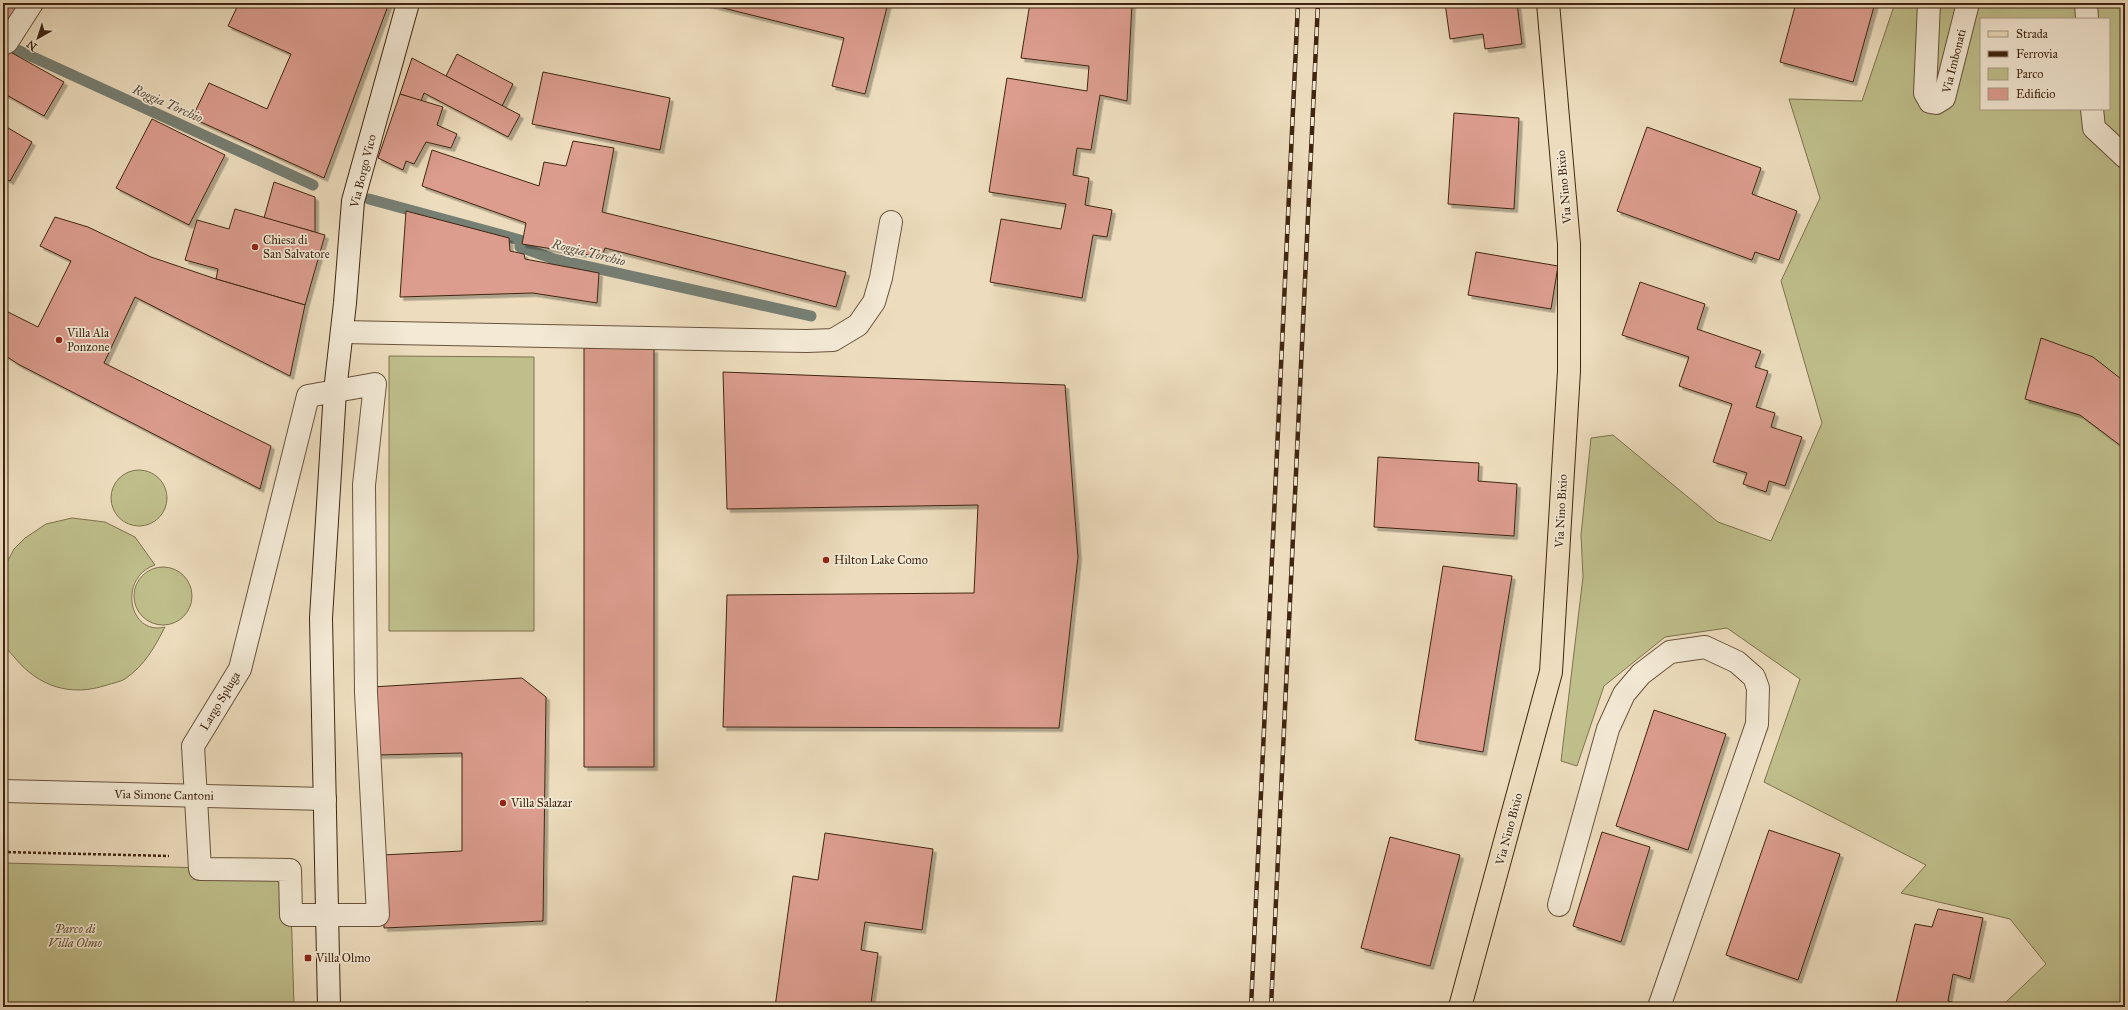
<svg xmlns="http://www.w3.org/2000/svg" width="2128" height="1010" viewBox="0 0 2128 1010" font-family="'IM FELL Great Primer',serif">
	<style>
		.green { fill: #bfbf8c; stroke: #7f724e; fill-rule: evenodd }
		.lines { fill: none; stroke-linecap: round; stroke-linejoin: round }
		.stream { stroke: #767f74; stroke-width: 11 }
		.building { fill: #dc9d8f; stroke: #3f2510; filter: url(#shadow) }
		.service-casing { stroke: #6a533c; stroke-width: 24 }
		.minor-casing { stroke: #6a533c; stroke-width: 24 }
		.secondary-casing { stroke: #3f2510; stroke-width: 24 }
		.primary-casing { stroke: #3f2510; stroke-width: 24 }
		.path { stroke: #3f2510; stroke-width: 2.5; stroke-dasharray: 3 2; stroke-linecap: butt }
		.service { stroke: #f3e9d5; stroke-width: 22 }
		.minor { stroke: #f3e9d5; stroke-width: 22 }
		.secondary { stroke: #f3e9d5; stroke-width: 22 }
		.primary { stroke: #edddbe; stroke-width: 22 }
		.rail-casing { stroke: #3f2510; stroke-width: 4.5 }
		.rail { stroke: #f3e9d5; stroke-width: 3; stroke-dasharray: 9; stroke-linecap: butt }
		.poi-dot { fill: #8f2418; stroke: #f3e9d5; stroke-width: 1.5 }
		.labels { text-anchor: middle; stroke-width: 3.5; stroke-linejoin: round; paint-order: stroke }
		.street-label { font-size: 12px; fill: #3f2510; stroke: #f3e9d5 }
		.poi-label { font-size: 12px; fill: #3f2510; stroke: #f3e9d5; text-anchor: start }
		.park-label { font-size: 12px; font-style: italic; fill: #5f4c2f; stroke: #f3e9d5 }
		.water-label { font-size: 13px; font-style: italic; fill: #564a3a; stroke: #f3e9d5 }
	</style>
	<defs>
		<filter id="shadow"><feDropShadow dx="3.5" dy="3.5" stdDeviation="0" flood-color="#0004"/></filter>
	</defs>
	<rect width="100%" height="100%" fill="#edddbe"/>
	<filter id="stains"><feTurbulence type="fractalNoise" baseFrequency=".005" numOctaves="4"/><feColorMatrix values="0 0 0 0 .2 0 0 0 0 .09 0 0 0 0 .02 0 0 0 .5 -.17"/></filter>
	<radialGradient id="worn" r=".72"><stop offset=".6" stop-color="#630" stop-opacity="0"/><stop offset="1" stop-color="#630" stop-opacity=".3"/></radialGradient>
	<g class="green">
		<path d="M1895,3H2125V1007H2009L2005,1003L2046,964L2010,919L1901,893L1926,865L1764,782L1800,679L1727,628L1665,637L1604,686L1577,766L1561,761L1583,577L1581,535L1591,438L1613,435L1718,522L1771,541L1822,423L1781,281L1820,198L1789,99L1862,101ZM1981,19H2109V109H1981Z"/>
		<polygon points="389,356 534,357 534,631 389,631"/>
		<circle cx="139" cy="498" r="28"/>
		<path d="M72,518L105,522L135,537L155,565C118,577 128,636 165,627C154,648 145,665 125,679C120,682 113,683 107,685C71,697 39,687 15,658C10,652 5,648 3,641V570L14,549L25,538L46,524Z"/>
		<circle cx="163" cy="596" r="29"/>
		<polygon points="3,863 290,870 294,1007 3,1007"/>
	</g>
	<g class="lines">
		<g class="stream">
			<polyline points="11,47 313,185"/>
			<polyline points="369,199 520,240 520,247 554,259 811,316"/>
		</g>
	</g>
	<g class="building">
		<polygon points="3,3 20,3 3,26"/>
		<polygon points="239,3 389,3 324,178 192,118 209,83 267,109 291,54 228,26"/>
		<polygon points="703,3 888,3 865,94 832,86 844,38"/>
		<polygon points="1030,3 1132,3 1127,101 1100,95 1091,150 1077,148 1073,175 1089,178 1085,205 1112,210 1107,237 1093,235 1082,298 990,282 1001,219 1061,229 1066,204 989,192 1007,78 1087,91 1089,66 1021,58"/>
		<polygon points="1445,3 1517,3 1522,44 1485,49 1483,34 1450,39"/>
		<polygon points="1796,3 1875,3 1853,82 1780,62"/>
		<polygon points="5,49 64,82 44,116 3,93 3,52"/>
		<polygon points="457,54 513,84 502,106 446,76"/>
		<polygon points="412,58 520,115 508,137 424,93 421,101 400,94"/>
		<polygon points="543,72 670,98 660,150 532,124"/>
		<polygon points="400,94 443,107 437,125 457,134 451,148 426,142 414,164 406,161 403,170 378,158"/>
		<polygon points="1454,113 1519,118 1514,209 1448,204"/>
		<polygon points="152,119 225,155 189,225 116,188"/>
		<polygon points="3,125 32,142 10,181 3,177"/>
		<polygon points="1647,127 1761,168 1752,194 1797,211 1779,260 1755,252 1752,260 1617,211"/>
		<polygon points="573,141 614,148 602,212 846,272 836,307 605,248 602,257 522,244 526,223 422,186 432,150 539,186 544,162 566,166"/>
		<polygon points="274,182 315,197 315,232 264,218"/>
		<polygon points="235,209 325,235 305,305 216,279 218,269 185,260 197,220 229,229"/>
		<polygon points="406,211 509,238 510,251 524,254 525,259 599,273 597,303 533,293 400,297"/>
		<polygon points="55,217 88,227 151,257 216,279 305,305 290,376 135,297 104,363 271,446 260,489 18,364 3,354 3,322 8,312 38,327 71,261 40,246"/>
		<polygon points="1476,252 1558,266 1551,309 1468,295"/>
		<polygon points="1640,282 1705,304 1697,329 1761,351 1755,367 1768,371 1756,407 1775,413 1771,427 1802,437 1785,486 1769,481 1766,492 1743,484 1747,473 1713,462 1732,404 1679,386 1689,357 1622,335"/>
		<polygon points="2041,338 2093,357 2125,382 2125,449 2080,415 2025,399"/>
		<polygon points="584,348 654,349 654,767 584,767"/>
		<polygon points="723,372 1065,385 1078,557 1059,728 723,727 727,595 974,593 978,505 727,509"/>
		<polygon points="1378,457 1479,463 1478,481 1517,484 1514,536 1374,527"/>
		<polygon points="1443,566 1512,576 1483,752 1415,740"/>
		<polygon points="522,678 546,697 543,921 384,928 382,855 462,851 462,753 376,755 372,687"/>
		<polygon points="1654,710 1726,734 1688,850 1616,826"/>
		<polygon points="1769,830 1840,854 1798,980 1726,955"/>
		<polygon points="1602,832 1650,847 1621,942 1573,926"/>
		<polygon points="825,833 933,849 922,930 865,922 861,950 878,953 871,1003 892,1007 775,1007 793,876 818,880"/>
		<polygon points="1390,837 1460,855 1430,966 1361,948"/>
		<polygon points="1938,909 1983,918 1970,979 1953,974 1948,1001 1968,1007 1895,1007 1915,924 1932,927"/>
		<polygon points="586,1002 622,1007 585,1007"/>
	</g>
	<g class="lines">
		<g class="service-casing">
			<polyline id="service" points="1559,905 1608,729 1624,694 1641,674 1670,652 1705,647 1737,662 1754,677 1758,688 1757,724 1659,1007"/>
		</g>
		<g class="minor-casing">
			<g id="minor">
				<polyline points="1929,3 1925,93 1930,102 1936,103 1944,98 1968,3"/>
				<polyline points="2086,3 2087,19"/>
				<polyline points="3,44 7,42 32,3"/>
				<polyline points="2092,109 2094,128 2125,157"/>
				<polyline points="342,332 807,341 833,340 858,325 874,302 881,278 891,222"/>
				<polygon points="375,384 364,485 366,693 378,915 291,915 290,870 200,869 193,746 240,669 308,396"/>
				<polyline points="3,791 325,799"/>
			</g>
		</g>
		<g class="secondary-casing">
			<polyline id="secondary" points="329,1007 321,618 335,391 345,303 353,201 408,3"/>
		</g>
		<g class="primary-casing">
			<polyline id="primary" points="1460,1007 1551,672 1569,371 1569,244 1548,3"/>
		</g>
		<polyline class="path" points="3,852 169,856"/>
		<use href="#service" class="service"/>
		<use href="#minor" class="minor"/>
		<use href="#secondary" class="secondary"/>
		<use href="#primary" class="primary"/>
		<g class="rail-casing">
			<g id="rail">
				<polyline points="1251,1007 1298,3"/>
				<polyline points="1271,1007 1318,3"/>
			</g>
		</g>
		<use href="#rail" class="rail"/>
	</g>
	<g class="poi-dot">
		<circle cx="255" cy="247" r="4"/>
		<circle cx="59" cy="340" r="4"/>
		<circle cx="826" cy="560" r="4"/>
		<circle cx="503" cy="803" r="4"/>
		<rect x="304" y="954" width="8" height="8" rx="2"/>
	</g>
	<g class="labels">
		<g class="street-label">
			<text transform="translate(1954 61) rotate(-76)" y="4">Via Imbonati</text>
			<text transform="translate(363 171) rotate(-76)" y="4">Via Borgo Vico</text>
			<text transform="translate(1564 187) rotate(-95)" y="4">Via Nino Bixio</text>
			<text transform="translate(1561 511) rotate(-87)" y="4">Via Nino Bixio</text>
			<text transform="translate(220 701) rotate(-59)" y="4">Largo Spluga</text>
			<text transform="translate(164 795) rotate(1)" y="4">Via Simone Cantoni</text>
			<text transform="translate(1509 829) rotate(-75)" y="4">Via Nino Bixio</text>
		</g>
		<g class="poi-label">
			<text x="263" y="244">Chiesa di<tspan x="263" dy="14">San Salvatore</tspan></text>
			<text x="67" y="337">Villa Ala<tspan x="67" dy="14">Ponzone</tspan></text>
			<text x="834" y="564">Hilton Lake Como</text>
			<text x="511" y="807">Villa Salazar</text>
			<text x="316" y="962">Villa Olmo</text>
		</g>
		<g class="park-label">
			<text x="75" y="933">Parco di<tspan x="75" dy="14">Villa Olmo</tspan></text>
		</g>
		<g class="water-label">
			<text transform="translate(168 103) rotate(24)" y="5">Roggia Torchio</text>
			<text transform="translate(589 252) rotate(14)" y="5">Roggia Torchio</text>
		</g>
	</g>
	<rect width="2128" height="1010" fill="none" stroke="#edddbe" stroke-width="16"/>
	<rect x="4" y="4" width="2120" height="1002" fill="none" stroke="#3f2510" stroke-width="2"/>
	<rect x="8" y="8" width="2112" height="994" fill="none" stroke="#3f2510"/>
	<rect x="1980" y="18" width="130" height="92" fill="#f3e9d5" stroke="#ab9b86"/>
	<rect x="1988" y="31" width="20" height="6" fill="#edddbe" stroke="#ab9b86"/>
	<text x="2016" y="38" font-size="12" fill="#3f2510">Strada</text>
	<rect x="1988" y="51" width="20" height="6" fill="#3f2510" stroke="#ab9b86"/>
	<text x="2016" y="58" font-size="12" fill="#3f2510">Ferrovia</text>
	<rect x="1988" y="68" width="20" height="12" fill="#bfbf8c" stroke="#ab9b86"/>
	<text x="2016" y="78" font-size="12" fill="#3f2510">Parco</text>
	<rect x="1988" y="88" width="20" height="12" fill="#dc9d8f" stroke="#ab9b86"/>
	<text x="2016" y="98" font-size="12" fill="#3f2510">Edificio</text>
	<g transform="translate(38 38) rotate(219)" stroke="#f3e9d5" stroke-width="3" paint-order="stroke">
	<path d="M0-3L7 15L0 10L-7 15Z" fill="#3f2510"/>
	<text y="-6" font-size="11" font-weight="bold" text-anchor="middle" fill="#3f2510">N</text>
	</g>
	<rect width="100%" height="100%" filter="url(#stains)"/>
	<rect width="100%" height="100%" fill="url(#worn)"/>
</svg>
